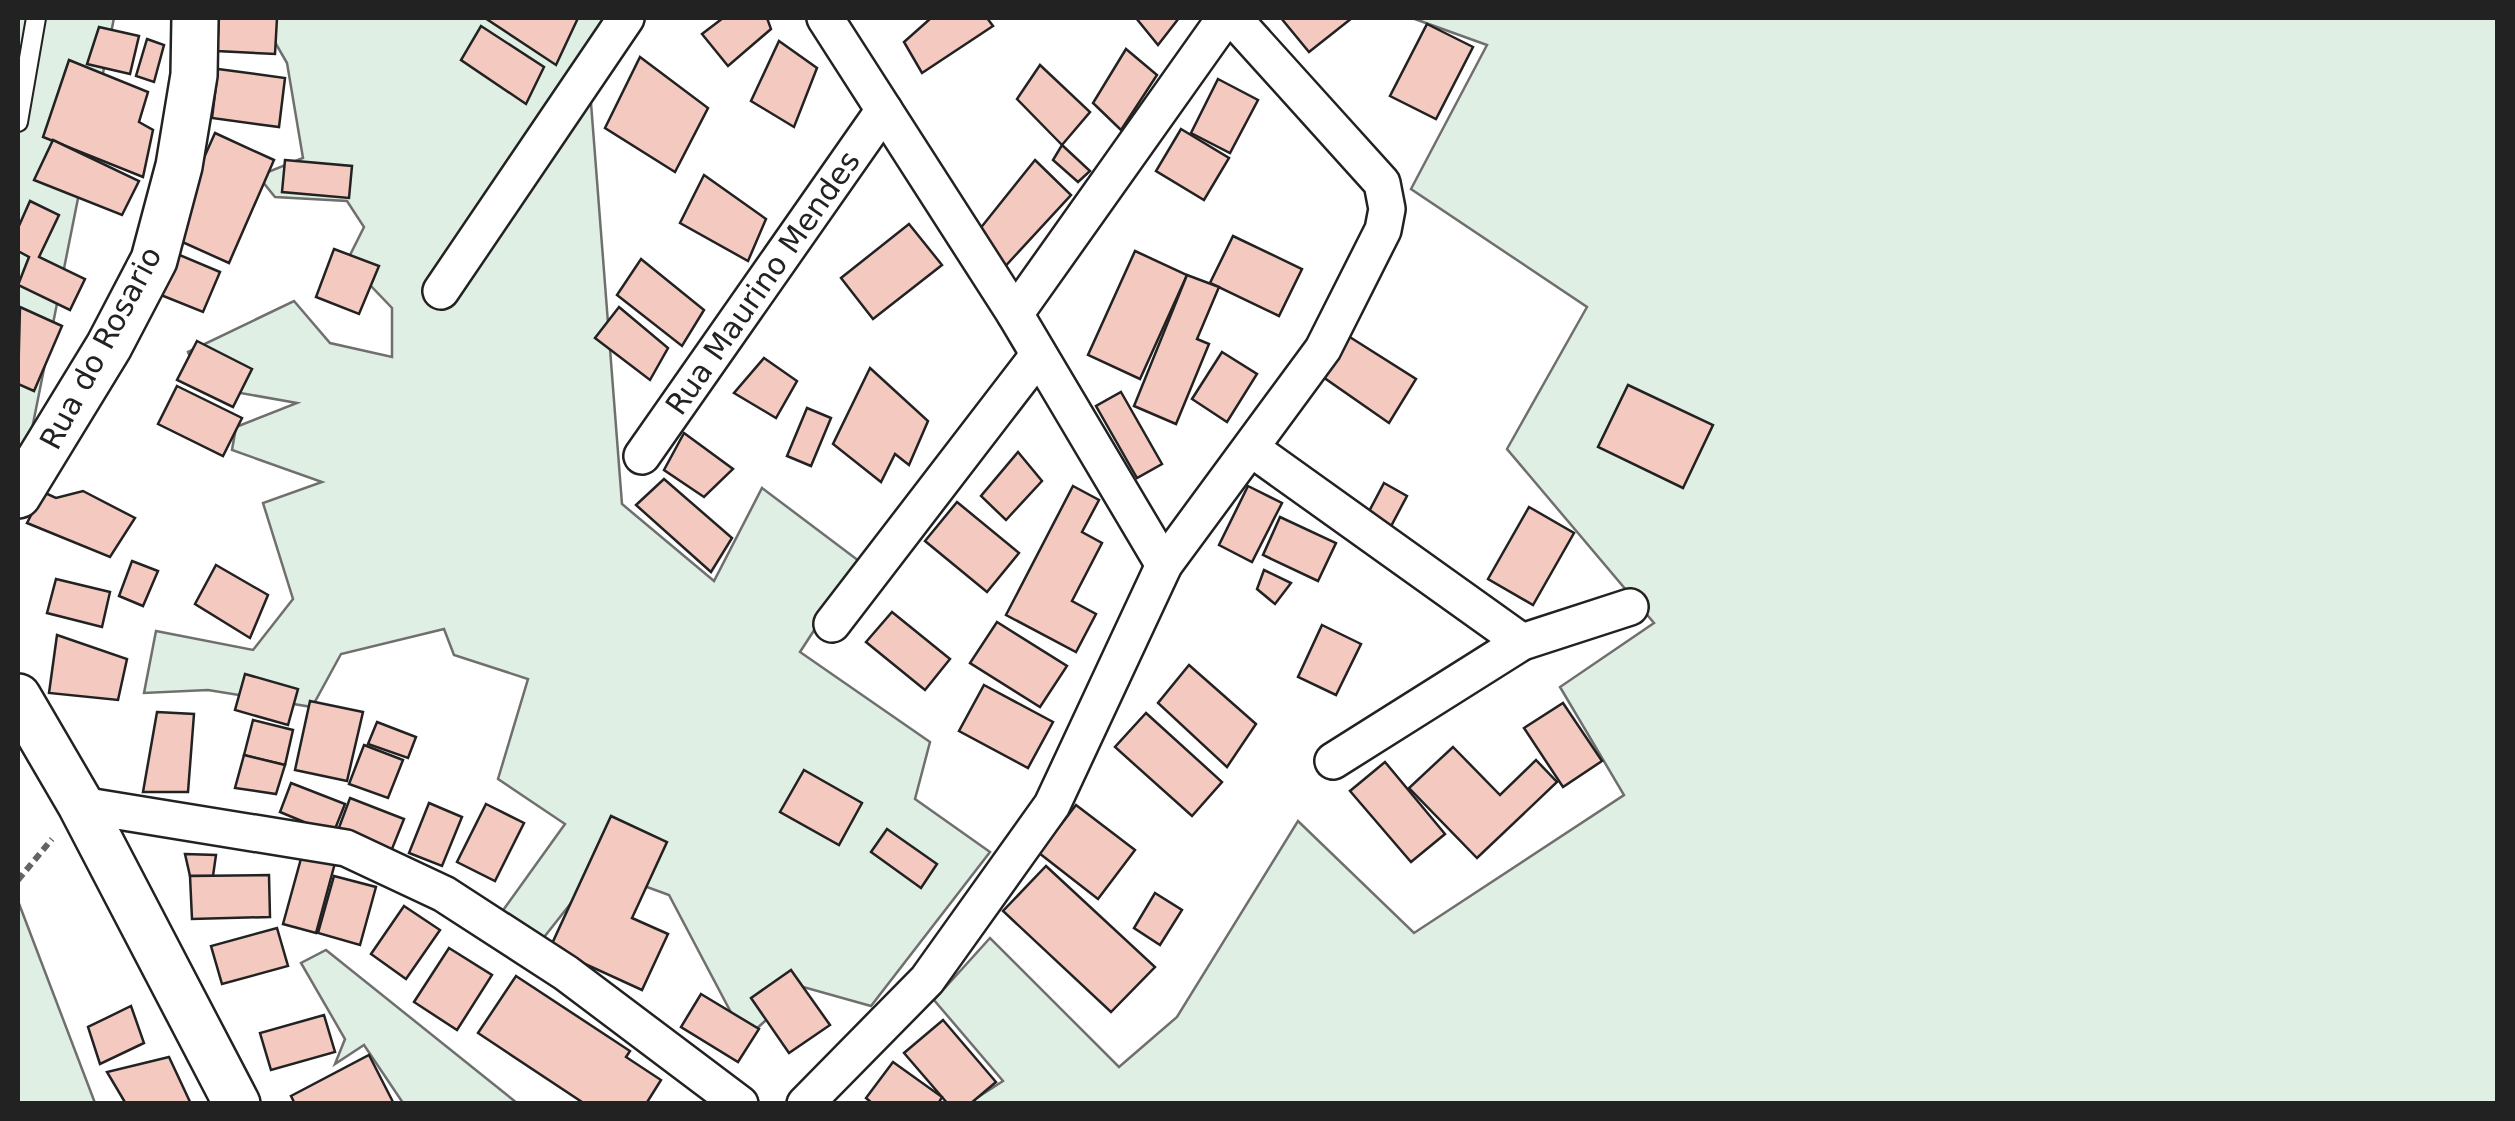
<svg xmlns="http://www.w3.org/2000/svg" width="2515" height="1121" viewBox="0 0 2515 1121" font-family="'DejaVu Sans',sans-serif">
	<style>
		.green { fill: #e0efe3; stroke: #6f6f6f; stroke-width: 2.5 }
		.building { fill: #f3c9c0; stroke: #222; stroke-width: 2.5 }
		.lines { fill: none; stroke-linecap: round; stroke-linejoin: round }
		.service-casing { stroke: #222; stroke-width: 22 }
		.minor-casing { stroke: #222; stroke-width: 40 }
		.tertiary-casing { stroke: #222; stroke-width: 50 }
		.path { stroke: #646464; stroke-width: 6; stroke-dasharray: 8 5; stroke-linecap: butt }
		.service { stroke: #fff; stroke-width: 18 }
		.minor { stroke: #fff; stroke-width: 35 }
		.tertiary { stroke: #fff; stroke-width: 45 }
		.labels { text-anchor: middle; stroke-width: 8; stroke-linejoin: round; paint-order: stroke }
		.street-label { font-size: 30px; fill: #222; stroke: #fff }
	</style>
	<rect width="100%" height="100%" fill="#fff"/>
	<g class="green">
		<polygon points="18,18 114,18 18,499"/>
		<polygon points="261,18 640,18 590,90 622,504 714,581 762,488 859,561 800,652 930,742 915,799 990,852 871,1006 782,981 774,1013 745,1039 669,895 598,869 537,946 496,920 565,824 498,779 528,679 454,655 444,629 341,654 312,707 208,690 144,693 156,631 253,650 293,599 263,503 322,482 232,450 236,427 297,403 201,386 188,352 294,301 330,343 392,357 392,308 347,261 364,227 347,201 275,197 258,176 303,158 287,63"/>
		<polygon points="1412,18 2497,18 2497,1103 969,1103 1003,1081 934,1000 990,938 1119,1067 1177,1017 1298,821 1414,933 1624,795 1560,687 1654,623 1507,449 1587,307 1411,189 1487,45"/>
		<polygon points="18,901 95,1103 18,1103"/>
		<polygon points="326,950 517,1103 403,1103 364,1045 335,1064 345,1039 301,963"/>
	</g>
	<g class="building">
		<polygon points="219,18 277,18 275,54 217,51"/>
		<polygon points="485,18 578,18 556,65"/>
		<polygon points="723,18 767,18 771,29 728,66 702,34"/>
		<polygon points="931,18 987,18 993,26 922,73 904,42"/>
		<polygon points="1136,18 1179,18 1158,45"/>
		<polygon points="1281,18 1352,18 1309,52"/>
		<polygon points="1427,24 1473,47 1436,119 1390,96"/>
		<polygon points="481,26 544,67 526,104 461,60"/>
		<polygon points="99,27 139,36 130,74 87,64"/>
		<polygon points="147,39 164,45 154,82 136,76"/>
		<polygon points="779,41 817,68 794,127 751,101"/>
		<polygon points="1126,49 1157,75 1121,130 1093,103"/>
		<polygon points="640,57 708,108 675,172 605,128"/>
		<polygon points="69,60 148,92 139,122 153,130 143,177 43,137"/>
		<polygon points="1040,65 1090,112 1062,145 1017,99"/>
		<polygon points="218,69 285,78 279,127 212,118"/>
		<polygon points="1218,79 1258,100 1230,153 1191,133"/>
		<polygon points="1181,129 1229,158 1204,200 1156,171"/>
		<polygon points="215,133 274,160 229,263 169,236"/>
		<polygon points="53,140 139,181 122,215 34,180"/>
		<polygon points="1062,145 1090,171 1078,182 1053,160"/>
		<polygon points="285,160 352,166 349,198 282,192"/>
		<polygon points="1035,160 1071,195 1000,272 975,235"/>
		<polygon points="704,175 766,219 748,261 680,223"/>
		<polygon points="30,201 59,215 39,257 85,279 70,310 18,285 29,257 18,251 18,228"/>
		<polygon points="909,224 942,265 873,319 841,278"/>
		<polygon points="1233,236 1302,269 1279,316 1210,283"/>
		<polygon points="163,248 220,272 203,312 146,289"/>
		<polygon points="334,249 379,266 359,314 316,297"/>
		<polygon points="1135,251 1187,275 1140,379 1088,355"/>
		<polygon points="641,259 704,310 682,346 617,295"/>
		<polygon points="1187,275 1219,287 1197,339 1209,344 1176,424 1134,406"/>
		<polygon points="20,307 62,326 34,391 18,384"/>
		<polygon points="619,307 668,348 650,380 595,338"/>
		<polygon points="1345,334 1416,379 1389,423 1323,377"/>
		<polygon points="197,341 252,369 233,407 177,380"/>
		<polygon points="1222,352 1257,374 1227,422 1192,399"/>
		<polygon points="764,358 797,381 776,418 734,393"/>
		<polygon points="870,368 928,421 909,465 895,454 881,482 833,444"/>
		<polygon points="1628,385 1713,425 1683,488 1598,447"/>
		<polygon points="177,386 242,418 223,456 158,424"/>
		<polygon points="1121,392 1162,464 1137,478 1096,406"/>
		<polygon points="807,408 831,418 811,466 787,456"/>
		<polygon points="684,433 733,469 704,497 664,470"/>
		<polygon points="1018,452 1042,481 1006,520 981,496"/>
		<polygon points="664,479 732,538 711,572 636,505"/>
		<polygon points="1384,483 1407,496 1389,530 1365,519"/>
		<polygon points="1073,486 1099,500 1082,532 1102,543 1072,601 1096,614 1076,652 1006,615"/>
		<polygon points="1248,486 1282,503 1252,562 1219,545"/>
		<polygon points="83,491 135,518 110,557 27,523 43,492 56,498"/>
		<polygon points="957,502 1019,553 987,592 925,541"/>
		<polygon points="1529,507 1574,533 1533,605 1488,579"/>
		<polygon points="1280,517 1336,543 1318,581 1263,555"/>
		<polygon points="132,561 158,571 143,606 119,596"/>
		<polygon points="216,565 268,595 250,638 195,604"/>
		<polygon points="1264,570 1291,583 1275,604 1257,589"/>
		<polygon points="56,579 110,592 102,627 47,613"/>
		<polygon points="892,612 950,659 925,690 866,642"/>
		<polygon points="997,622 1067,666 1040,707 970,663"/>
		<polygon points="1322,625 1361,644 1336,695 1298,677"/>
		<polygon points="57,635 127,659 118,700 49,693"/>
		<polygon points="1189,665 1256,724 1227,767 1158,703"/>
		<polygon points="245,674 298,689 288,725 235,710"/>
		<polygon points="984,685 1053,722 1028,768 959,731"/>
		<polygon points="310,701 363,712 347,781 295,770"/>
		<polygon points="1563,703 1602,761 1563,787 1524,728"/>
		<polygon points="157,712 194,714 188,792 143,792"/>
		<polygon points="1146,713 1222,782 1192,816 1115,747"/>
		<polygon points="253,720 293,730 285,765 244,755"/>
		<polygon points="377,722 416,737 408,758 368,744"/>
		<polygon points="364,745 403,760 388,798 349,784"/>
		<polygon points="1453,747 1500,795 1536,760 1557,782 1477,858 1409,788"/>
		<polygon points="244,755 285,765 276,794 235,788"/>
		<polygon points="1385,762 1445,834 1411,862 1350,791"/>
		<polygon points="804,770 862,803 839,845 780,812"/>
		<polygon points="291,783 345,804 333,834 280,812"/>
		<polygon points="350,798 404,819 390,854 337,833"/>
		<polygon points="429,803 462,817 442,866 409,853"/>
		<polygon points="486,804 524,823 495,881 457,862"/>
		<polygon points="1076,805 1135,850 1098,899 1039,853"/>
		<polygon points="611,816 667,842 632,918 668,934 642,990 550,948"/>
		<polygon points="887,829 937,864 921,888 871,852"/>
		<polygon points="185,854 216,855 213,876 190,876"/>
		<polygon points="302,855 335,863 316,933 283,924"/>
		<polygon points="1046,866 1155,967 1111,1012 1003,911"/>
		<polygon points="269,875 270,917 192,919 190,876"/>
		<polygon points="334,876 376,887 360,945 318,933"/>
		<polygon points="1155,893 1182,910 1160,945 1134,928"/>
		<polygon points="404,906 440,930 406,979 371,954"/>
		<polygon points="277,928 288,966 222,984 211,946"/>
		<polygon points="449,948 492,975 457,1030 414,1002"/>
		<polygon points="791,970 830,1025 789,1053 751,998"/>
		<polygon points="516,976 630,1051 626,1057 661,1080 646,1104 585,1104 478,1033"/>
		<polygon points="701,994 759,1029 738,1062 681,1027"/>
		<polygon points="131,1006 144,1043 100,1064 88,1027"/>
		<polygon points="324,1015 335,1052 271,1070 260,1033"/>
		<polygon points="943,1020 996,1082 970,1104 948,1104 904,1053"/>
		<polygon points="369,1055 394,1104 295,1104 291,1096"/>
		<polygon points="169,1057 191,1104 126,1104 107,1072"/>
		<polygon points="893,1062 942,1097 938,1104 873,1104 866,1098"/>
	</g>
	<g class="lines">
		<g class="service-casing">
			<polyline id="service" points="18,122 36,18"/>
		</g>
		<g class="minor-casing">
			<g id="minor">
				<polyline points="825,18 1015,314 1164,565"/>
				<polyline points="441,291 626,18"/>
				<polyline points="1015,314 1225,18"/>
				<polyline points="1252,449 1522,642"/>
				<polyline points="642,456 884,110"/>
				<polyline points="832,624 1037,357"/>
				<polyline points="1333,761 1522,642 1630,607"/>
				<polyline points="81,805 346,848 444,894 566,973 740,1104"/>
				<polyline points="805,1104 927,980 1052,805 1164,565 1323,349 1383,230 1387,209 1382,183 1233,18"/>
			</g>
		</g>
		<g class="tertiary-casing">
			<g id="tertiary">
				<polyline points="18,495 109,346 154,260 179,166 194,75 195,18"/>
				<polyline points="18,697 81,805 237,1104"/>
			</g>
		</g>
		<polyline class="path" points="18,880 52,839"/>
		<use href="#service" class="service"/>
		<use href="#minor" class="minor"/>
		<use href="#tertiary" class="tertiary"/>
	</g>
	<g class="labels">
		<g class="street-label">
			<text transform="translate(763 283) rotate(-55)" y="10">Rua Maurino Mendes</text>
			<text transform="translate(101 348) rotate(-62)" y="10">Rua do Rosario</text>
		</g>
	</g>
	<rect width="2515" height="1121" fill="none" stroke="#222222" stroke-width="40"/>
</svg>
